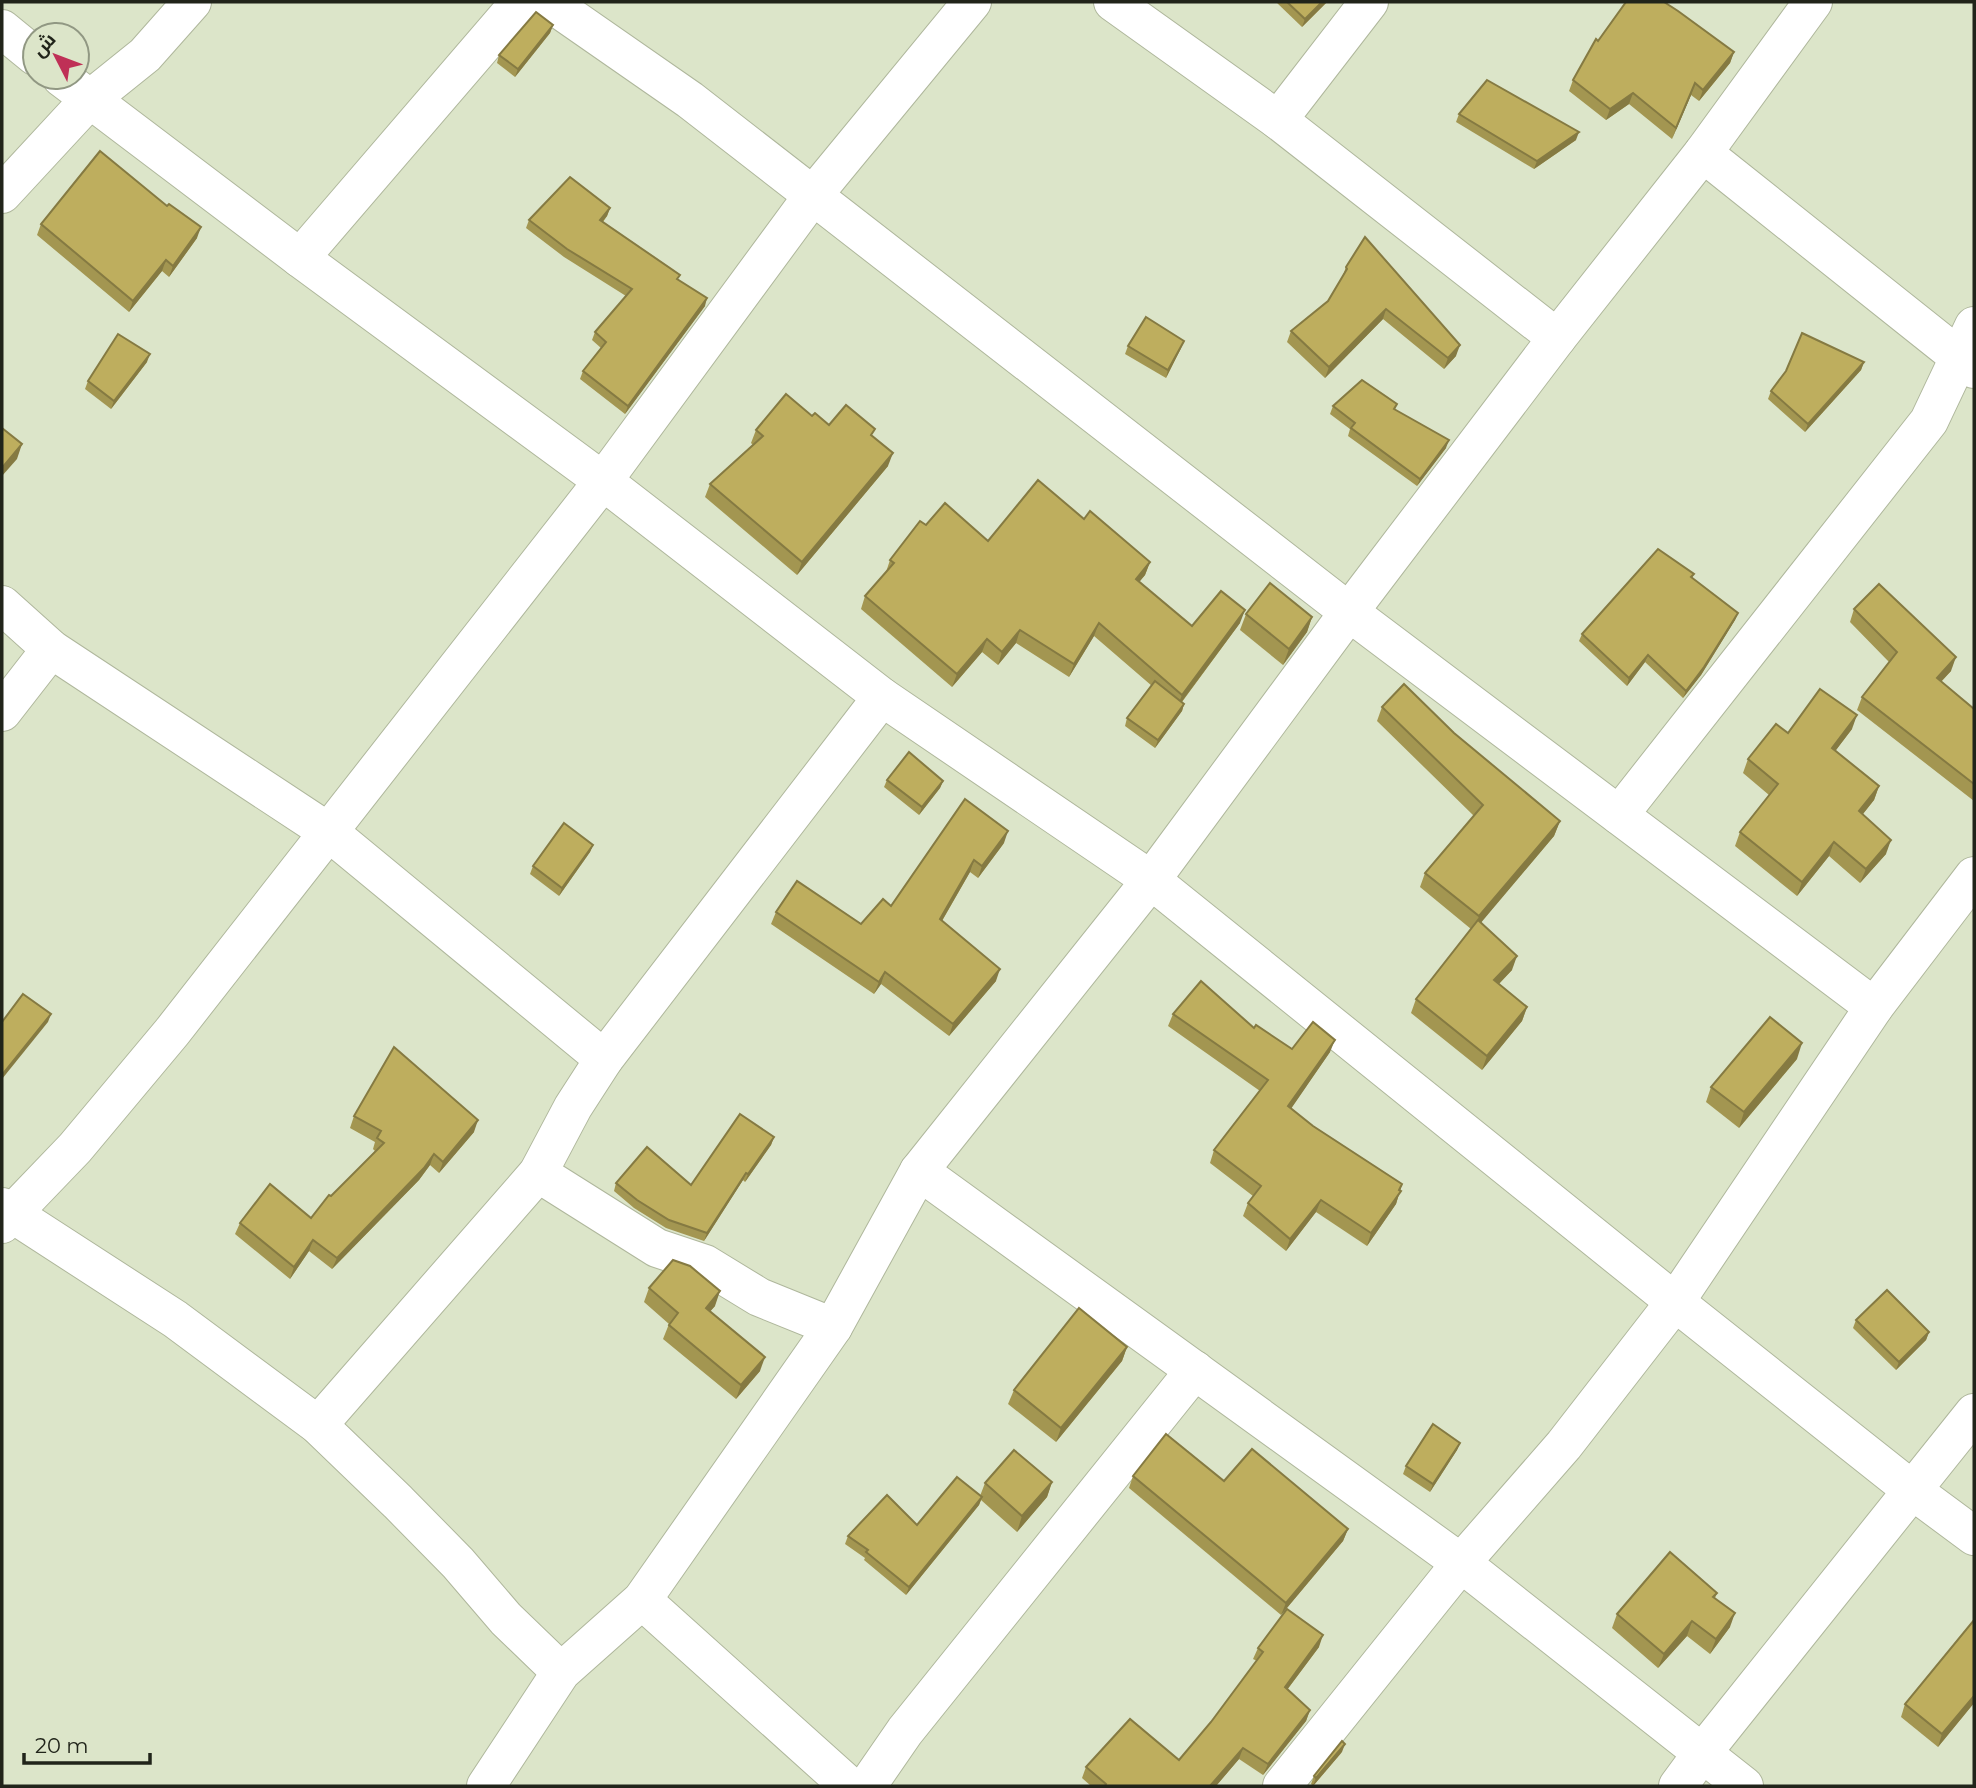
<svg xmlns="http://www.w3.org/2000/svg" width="1976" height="1788" viewBox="0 0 1976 1788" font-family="Montserrat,Cairo,sans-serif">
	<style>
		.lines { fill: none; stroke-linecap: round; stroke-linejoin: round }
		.minor-casing { stroke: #afb79c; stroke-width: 40 }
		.minor { stroke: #fff; stroke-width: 38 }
		.wall { fill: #a39651 }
		.shaded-wall { fill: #857a42 }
		.building { fill: #beae5e; stroke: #857a42; stroke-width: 2 }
	</style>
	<rect width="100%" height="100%" fill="#dce5c9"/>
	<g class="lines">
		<g class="minor-casing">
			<g id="minor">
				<polyline points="549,2 690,100 1349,612 1874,1007"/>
				<polyline points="1113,2 1278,120 1557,338"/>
				<polyline points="2,29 35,56"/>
				<polyline points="61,77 300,258 603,481 882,697 1151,880 1675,1302 1912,1490 1974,1536"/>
				<polyline points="1278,120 1369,2"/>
				<polyline points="1703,153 1974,369"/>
				<polyline points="2,194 89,100 145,55 192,2"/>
				<polyline points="300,258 520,2"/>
				<polyline points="2,605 51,649 330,833 604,1059"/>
				<polyline points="2,712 51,649"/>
				<polyline points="1619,815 1929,421 1974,326"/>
				<polyline points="919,1171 1461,1563 1744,1786"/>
				<polyline points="538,1173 657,1248 705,1264 759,1297 833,1327"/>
				<polyline points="2,1207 175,1319 318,1425 398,1502 458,1563 506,1619 561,1672"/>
				<polyline points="2,1224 75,1148 172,1032 603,481 814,194 972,2"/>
				<polyline points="318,1425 538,1173 573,1107 604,1059 882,697"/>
				<polyline points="642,1600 849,1786"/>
				<polyline points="486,1786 561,1672 642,1600 833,1327 919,1171 1151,880 1349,612 1557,338 1703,153 1813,2"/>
				<polyline points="867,1786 905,1731 1195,1370"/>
				<polyline points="1282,1786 1461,1563 1564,1445 1675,1302 1874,1007 1974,876"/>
				<polyline points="1678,1786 1703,1752 1974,1413"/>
			</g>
		</g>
		<use href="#minor" class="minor"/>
	</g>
	<g class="wall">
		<polygon points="1276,2 1327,2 1302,27"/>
		<polygon points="553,25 550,33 515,77 497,63 499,55"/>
		<polygon points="1598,41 1734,52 1730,63 1699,101 1691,95 1672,139 1629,104 1606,120 1569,91 1573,80"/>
		<polygon points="1459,114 1576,140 1534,169 1456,122"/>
		<polygon points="610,208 607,216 603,222 678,280 705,306 625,414 580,379 583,371 601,348 592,340 595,332 626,296 564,257 526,228 529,220"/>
		<polygon points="41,224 197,238 169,277 162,271 129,312 37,235"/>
		<polygon points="1346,267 1456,356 1444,369 1383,319 1325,378 1287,342 1291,331 1328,301 1342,278"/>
		<polygon points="1128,346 1181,348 1166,378 1125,354"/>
		<polygon points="147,362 111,409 85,389 88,381"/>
		<polygon points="1864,362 1861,370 1805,432 1768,399 1771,391"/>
		<polygon points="1397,404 1395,409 1446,448 1417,486 1348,436 1350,429 1330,414 1333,406"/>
		<polygon points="812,416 829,425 872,436 888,466 797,575 705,497 710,484 753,445 751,443 756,430"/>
		<polygon points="1084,519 1150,562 1145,575 1139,582 1192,626 1240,623 1182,702 1184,704 1182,711 1155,748 1125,726 1127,718 1152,686 1094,636 1069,677 1016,643 998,665 982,652 952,687 861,609 865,596 886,572 890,560 926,525 988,541"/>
		<polygon points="1694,574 1692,578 1738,613 1735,620 1701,675 1683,698 1645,662 1627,686 1579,641 1582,634"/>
		<polygon points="1854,609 1951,671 1941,682 1974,709 1974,801 1857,710 1862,697 1889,662 1850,622"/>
		<polygon points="1246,614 1312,617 1307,632 1283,665 1240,630"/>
		<polygon points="1382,707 1454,733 1560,821 1554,836 1481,922 1512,970 1499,984 1527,1007 1522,1021 1482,1070 1411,1013 1416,999 1471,929 1420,887 1425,873 1474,816 1377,721"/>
		<polygon points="1852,729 1835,751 1879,786 1874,800 1863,814 1886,854 1860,883 1829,856 1797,896 1735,846 1740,832 1769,795 1743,773 1748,759 1788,733"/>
		<polygon points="887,780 943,781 940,788 919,815 884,787"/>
		<polygon points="1004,843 978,878 970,872 942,921 996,981 949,1036 881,984 874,994 771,924 776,912 861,924"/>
		<polygon points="593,845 590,852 559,896 530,874 533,866"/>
		<polygon points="1173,1014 1254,1028 1292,1049 1330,1052 1291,1108 1313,1126 1402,1184 1396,1204 1367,1246 1316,1212 1286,1251 1243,1216 1248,1203 1253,1196 1210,1163 1214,1150 1260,1091 1168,1026"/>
		<polygon points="1797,1059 1739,1128 1706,1102 1711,1087"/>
		<polygon points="354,1116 474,1132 439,1173 430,1165 419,1180 332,1269 309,1251 290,1279 235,1234 240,1223 311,1218 375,1151 373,1149 375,1142 350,1128"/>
		<polygon points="774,1137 771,1145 745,1182 743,1180 704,1241 666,1228 634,1208 614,1191 616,1183 691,1185"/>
		<polygon points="649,1288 715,1306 710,1311 760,1371 736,1399 663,1339 669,1324 644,1302"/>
		<polygon points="1856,1320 1929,1332 1926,1340 1896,1370 1853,1328"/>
		<polygon points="1127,1347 1122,1361 1056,1442 1008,1404 1014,1390"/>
		<polygon points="1460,1443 1457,1450 1430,1492 1403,1474 1406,1466"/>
		<polygon points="1133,1476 1224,1481 1348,1529 1343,1541 1281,1615 1129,1488"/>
		<polygon points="1052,1482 1047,1497 1017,1532 981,1500 979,1505 906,1595 864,1560 865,1558 845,1544 848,1536 917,1525 980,1496 985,1483"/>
		<polygon points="1717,1593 1715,1598 1730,1627 1710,1654 1687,1636 1658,1668 1612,1628 1617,1614"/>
		<polygon points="1319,1647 1287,1690 1310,1710 1306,1721 1263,1775 1239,1759 1216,1786 1091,1786 1082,1778 1086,1767 1179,1760 1211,1722 1257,1661 1253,1659 1258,1648"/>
		<polygon points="1974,1703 1938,1747 1901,1717 1905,1704"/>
		<polygon points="1342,1752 1313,1786 1311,1784 1314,1776"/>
	</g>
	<g class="shaded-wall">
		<polygon points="1322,2 1327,2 1302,27 1305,19"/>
		<polygon points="553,25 550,33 515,77 518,69"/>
		<polygon points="1734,52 1730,63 1699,101 1703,90"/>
		<polygon points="1695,83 1691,95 1672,139 1676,128"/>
		<polygon points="1633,93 1629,104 1606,120 1610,109"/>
		<polygon points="1579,132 1576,140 1534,169 1537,161"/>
		<polygon points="610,208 607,216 597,228 600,220"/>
		<polygon points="201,227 197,238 169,277 173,266"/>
		<polygon points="166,260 162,271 129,312 133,301"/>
		<polygon points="707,298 705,306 625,414 628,406"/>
		<polygon points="1386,309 1383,319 1325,378 1329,367"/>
		<polygon points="1184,341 1181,348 1166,378 1168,370"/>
		<polygon points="1460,345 1456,356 1444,369 1448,358"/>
		<polygon points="150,354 147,362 111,409 114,401"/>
		<polygon points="1864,362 1861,370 1805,432 1808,424"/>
		<polygon points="1449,440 1446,448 1417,486 1420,479"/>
		<polygon points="22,444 17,459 2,476 2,468"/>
		<polygon points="893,453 888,466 797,575 802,562"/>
		<polygon points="1150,562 1145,575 1131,592 1136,579"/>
		<polygon points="1245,610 1240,623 1177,708 1182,695"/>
		<polygon points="1738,613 1735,620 1701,675 1683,698 1686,691"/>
		<polygon points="1312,617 1307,632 1283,665 1289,649"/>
		<polygon points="1099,623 1094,636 1069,677 1074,664"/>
		<polygon points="1020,630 1016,643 998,665 1002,652"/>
		<polygon points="987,639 982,652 952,687 957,674"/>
		<polygon points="1648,655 1645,662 1627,686 1629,678"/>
		<polygon points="1956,657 1951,671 1932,691 1937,678"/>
		<polygon points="1184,704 1182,711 1155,748 1158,740"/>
		<polygon points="1857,715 1852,729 1827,762 1832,748"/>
		<polygon points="943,781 940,788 919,815 922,807"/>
		<polygon points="1879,786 1874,800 1854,825 1859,811"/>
		<polygon points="1560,821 1554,836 1474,931 1479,916"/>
		<polygon points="1008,831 1004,843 978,878 982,866"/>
		<polygon points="1891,840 1886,854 1860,883 1866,869"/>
		<polygon points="1834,842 1829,856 1797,896 1802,882"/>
		<polygon points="593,845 590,852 559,896 562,888"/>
		<polygon points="974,860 970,872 936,931 940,919"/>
		<polygon points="1517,956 1512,970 1489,994 1494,980"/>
		<polygon points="1000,969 996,981 949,1036 953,1024"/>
		<polygon points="885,972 881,984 874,994 879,982"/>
		<polygon points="1527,1007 1522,1021 1482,1070 1487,1056"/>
		<polygon points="51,1014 48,1022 2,1079 2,1075"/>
		<polygon points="1335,1040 1330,1052 1284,1119 1288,1106"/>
		<polygon points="1802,1043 1797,1059 1739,1128 1744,1112"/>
		<polygon points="478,1120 474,1132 439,1173 443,1162"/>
		<polygon points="774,1137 771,1145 745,1182 748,1174"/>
		<polygon points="434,1154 430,1165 419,1180 332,1269 337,1258"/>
		<polygon points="746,1173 743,1180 704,1241 707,1233"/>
		<polygon points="1402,1184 1396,1204 1367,1246 1371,1233"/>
		<polygon points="1321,1200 1316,1212 1286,1251 1290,1239"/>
		<polygon points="313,1240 309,1251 290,1279 294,1267"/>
		<polygon points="720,1291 715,1306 701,1322 706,1308"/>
		<polygon points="1929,1332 1926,1340 1896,1370 1899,1362"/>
		<polygon points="1127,1347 1122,1361 1056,1442 1061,1428"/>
		<polygon points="765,1357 760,1371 736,1399 741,1385"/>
		<polygon points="1460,1443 1457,1450 1430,1492 1433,1484"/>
		<polygon points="1052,1482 1047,1497 1017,1532 1022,1516"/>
		<polygon points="982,1497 979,1505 906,1595 909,1587"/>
		<polygon points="1348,1529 1343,1541 1281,1615 1286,1603"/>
		<polygon points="1735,1613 1730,1627 1710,1654 1716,1639"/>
		<polygon points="1692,1621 1687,1636 1658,1668 1664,1654"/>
		<polygon points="1323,1635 1319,1647 1280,1699 1285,1687"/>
		<polygon points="1974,1696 1974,1703 1938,1747 1942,1734"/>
		<polygon points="1310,1710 1306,1721 1263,1775 1268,1764"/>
		<polygon points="1345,1744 1342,1752 1313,1786 1316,1778"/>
		<polygon points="1243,1748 1239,1759 1216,1786 1210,1786"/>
	</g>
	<g class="building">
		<polygon points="1287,2 1322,2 1305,19"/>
		<polygon points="1626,2 1664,2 1678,11 1734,52 1703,90 1695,83 1676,128 1633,93 1610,109 1573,80 1596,39 1598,41"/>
		<polygon points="536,12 553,25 518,69 499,55"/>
		<polygon points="1487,80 1579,132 1537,161 1459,114"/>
		<polygon points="100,151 167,206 169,204 201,227 173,266 166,260 133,301 41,224"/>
		<polygon points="570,177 610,208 600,220 680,275 677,279 707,298 628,406 583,371 606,342 595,332 632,289 567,249 529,220"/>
		<polygon points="1365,237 1460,345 1448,358 1386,309 1329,367 1291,331 1328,301 1347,269 1346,267"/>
		<polygon points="1146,317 1184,341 1168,370 1128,346"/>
		<polygon points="1802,333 1864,362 1808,424 1771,391 1786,371"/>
		<polygon points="118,334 150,354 114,401 88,381"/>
		<polygon points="1362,380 1397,404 1394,409 1449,440 1420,479 1351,428 1355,423 1333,406"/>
		<polygon points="786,394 812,416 815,413 829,425 846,405 875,429 871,435 893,453 802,562 710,484 763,436 756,430"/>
		<polygon points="2,428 22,444 2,468"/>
		<polygon points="1038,480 1084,519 1090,511 1150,562 1136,579 1192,626 1221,591 1245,610 1182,695 1099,623 1074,664 1020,630 1002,652 987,639 957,674 865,596 894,563 890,560 920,521 926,525 945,503 988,541"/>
		<polygon points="1658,549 1694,574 1691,577 1738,613 1704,667 1686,691 1648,655 1629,678 1582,634"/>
		<polygon points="1270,583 1312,617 1289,649 1246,614"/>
		<polygon points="1879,584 1956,657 1937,678 1974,709 1974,784 1862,697 1897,652 1854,609"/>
		<polygon points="1155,681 1184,704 1158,740 1127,718"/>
		<polygon points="1404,684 1454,733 1560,821 1479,916 1425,873 1483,805 1382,707"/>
		<polygon points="1820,689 1857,715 1832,748 1879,786 1859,811 1891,840 1866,869 1834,842 1802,882 1740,832 1778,784 1748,759 1776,724 1788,733"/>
		<polygon points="909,752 943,781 922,807 887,780"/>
		<polygon points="965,799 1008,831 982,866 974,860 940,919 1000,969 953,1024 885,972 879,982 776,912 797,881 861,924 883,899 891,906"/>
		<polygon points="564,823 593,845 562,888 533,866"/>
		<polygon points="1478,920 1517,956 1494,980 1527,1007 1487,1056 1416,999"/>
		<polygon points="1201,981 1254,1028 1256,1025 1292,1049 1313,1022 1335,1040 1288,1106 1313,1126 1402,1184 1399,1190 1401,1191 1371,1233 1321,1200 1290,1239 1248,1203 1261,1186 1214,1150 1268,1080 1173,1014"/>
		<polygon points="23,994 51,1014 2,1075 2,1022"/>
		<polygon points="1770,1017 1802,1043 1744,1112 1711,1087"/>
		<polygon points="394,1047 478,1120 443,1162 434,1154 424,1168 337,1258 313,1240 294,1267 240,1223 270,1184 311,1218 329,1195 331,1196 384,1143 377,1138 381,1131 354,1116"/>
		<polygon points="740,1114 774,1137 748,1174 746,1173 707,1233 669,1220 637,1200 616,1183 647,1147 691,1185"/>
		<polygon points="673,1260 690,1266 720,1291 706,1308 765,1357 741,1385 669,1325 678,1313 649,1288"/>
		<polygon points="1887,1290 1929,1332 1899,1362 1856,1320"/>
		<polygon points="1079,1308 1127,1347 1061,1428 1014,1390"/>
		<polygon points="1433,1424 1460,1443 1433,1484 1406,1466"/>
		<polygon points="1166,1434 1224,1481 1252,1449 1348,1529 1286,1603 1133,1476"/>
		<polygon points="1014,1450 1052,1482 1022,1516 985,1483"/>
		<polygon points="957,1477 982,1497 909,1587 866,1552 868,1550 848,1536 887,1495 917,1525"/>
		<polygon points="1670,1552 1717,1593 1713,1597 1735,1613 1716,1639 1692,1621 1664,1654 1617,1614"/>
		<polygon points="1287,1609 1323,1635 1285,1687 1310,1710 1268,1764 1243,1748 1210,1786 1105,1786 1106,1784 1086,1767 1130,1719 1179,1760 1211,1722 1263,1652 1258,1648"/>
		<polygon points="1974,1620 1974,1696 1942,1734 1905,1704"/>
		<polygon points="1342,1741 1345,1744 1316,1778 1314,1776"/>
	</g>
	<rect width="1976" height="1788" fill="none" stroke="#21241a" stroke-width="7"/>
	<g transform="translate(56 56) rotate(312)"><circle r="33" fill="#dce5c9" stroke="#919883" stroke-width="2"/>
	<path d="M0-5L12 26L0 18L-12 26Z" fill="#bf3056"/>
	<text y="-10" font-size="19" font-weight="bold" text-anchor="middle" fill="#21241a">ش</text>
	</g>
	<path d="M24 1753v10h126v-10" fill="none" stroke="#21241a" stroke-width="3.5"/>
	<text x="35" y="1753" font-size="21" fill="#21241a" stroke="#dce5c9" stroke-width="5" paint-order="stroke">20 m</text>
</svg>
